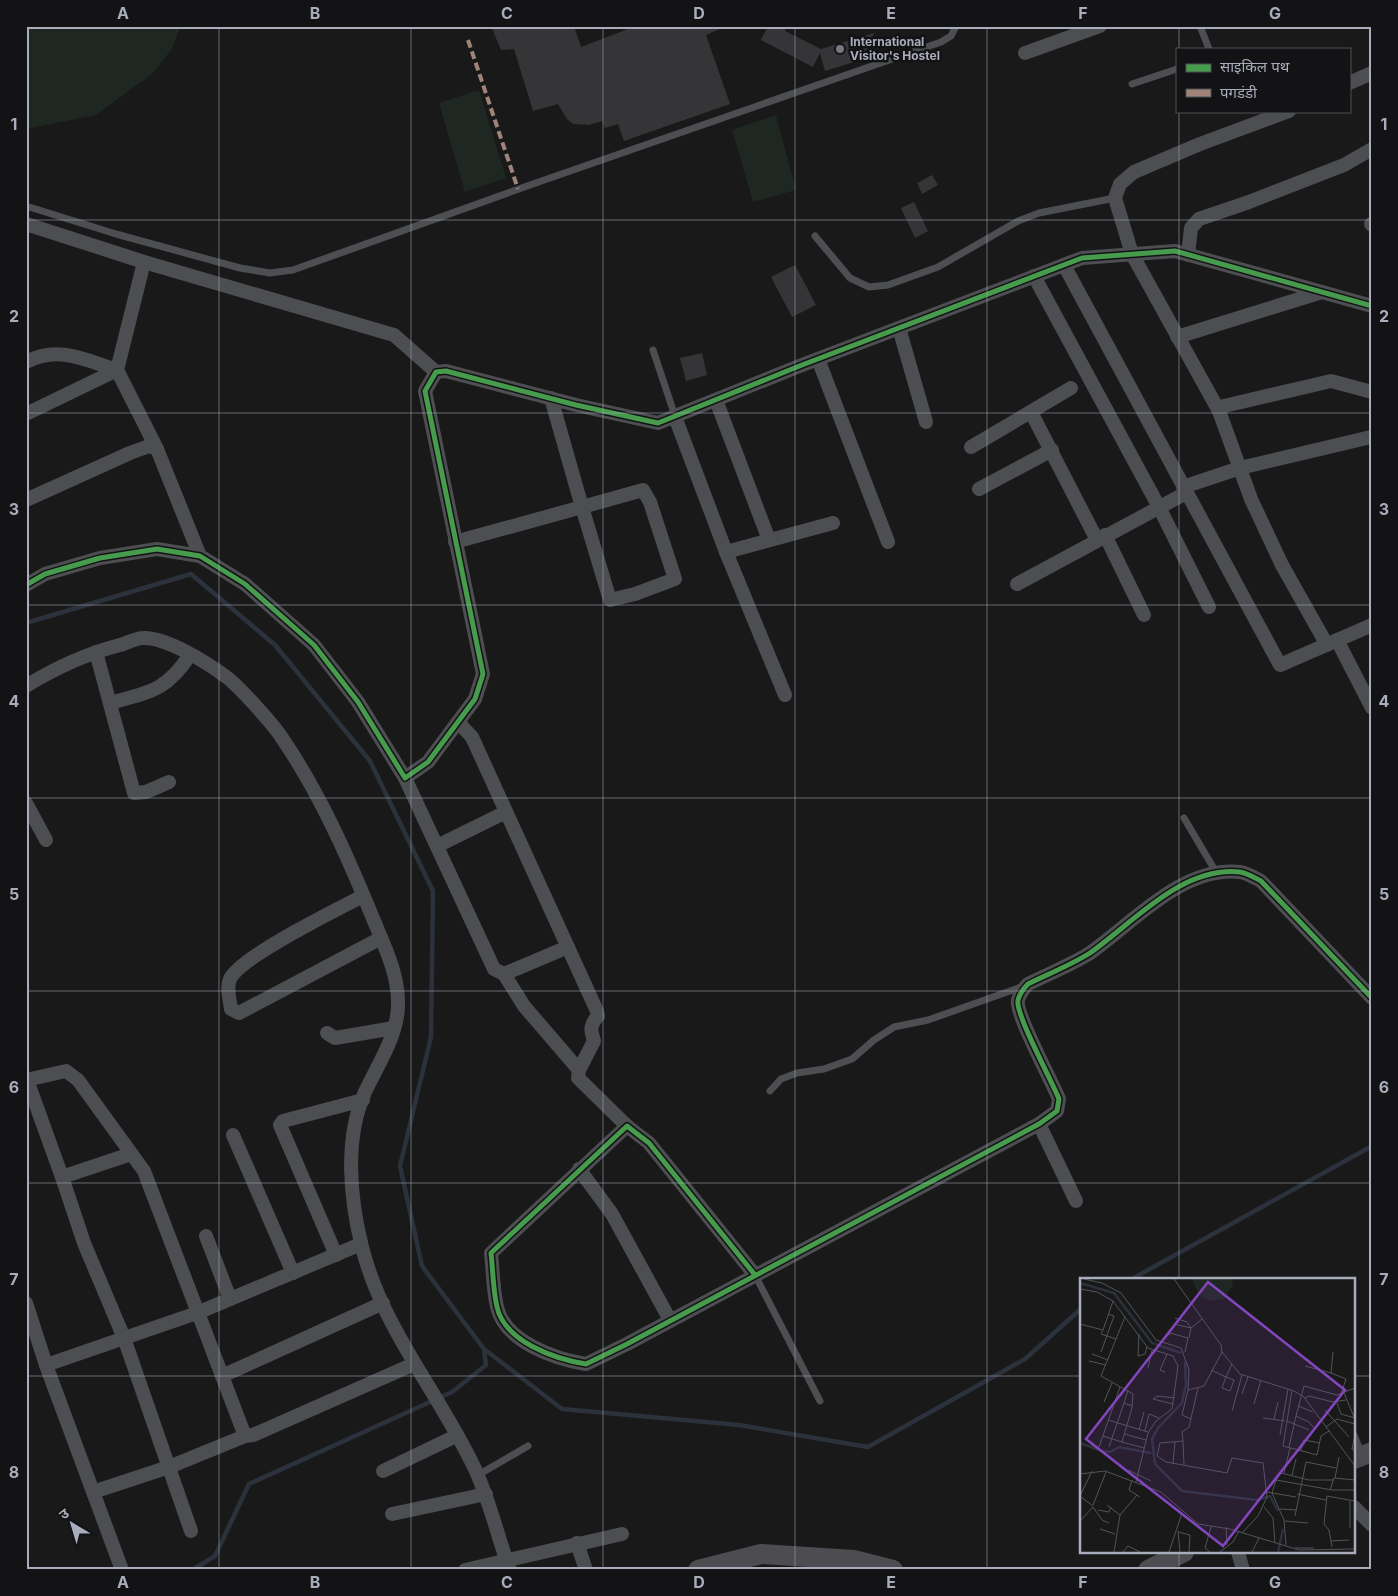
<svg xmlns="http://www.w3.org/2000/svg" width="1398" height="1596" viewBox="0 0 1398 1596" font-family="Inter,'Noto Sans Devanagari',sans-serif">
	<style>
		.green { fill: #1e2721 }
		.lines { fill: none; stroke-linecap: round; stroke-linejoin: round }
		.stream { stroke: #2b323c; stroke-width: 4.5 }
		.building { fill: #353537 }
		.lane { stroke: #4d4e52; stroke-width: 7 }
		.street { stroke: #4d4e52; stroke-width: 14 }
		.secondary { stroke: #4c4c51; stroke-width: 20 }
		.quiet { stroke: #a18479; stroke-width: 4; stroke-dasharray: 8 4; stroke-linecap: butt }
		.cycleway-casing { stroke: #131315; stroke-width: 8 }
		.cycleway { stroke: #469c4c; stroke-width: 5 }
		.grid { fill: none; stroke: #a9adbb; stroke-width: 1; stroke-opacity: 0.55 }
		.poi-dot { fill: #777982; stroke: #131315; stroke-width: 2 }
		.labels { text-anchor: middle; stroke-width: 5; stroke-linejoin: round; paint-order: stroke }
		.poi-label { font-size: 12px; font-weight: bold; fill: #a9adbb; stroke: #131315; text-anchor: start }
		.inset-river { fill: none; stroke: #2b323c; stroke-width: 2.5 }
		.inset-road { fill: none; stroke: #53545a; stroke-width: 1 }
		.view { fill: #8446be; fill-opacity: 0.15; stroke: #8446be; stroke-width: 2.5 }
		.inset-edge { fill: none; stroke: #a9adbb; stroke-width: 2.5 }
		.neatline { fill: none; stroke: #a9adbb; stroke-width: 2 }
		.grid-label { font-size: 16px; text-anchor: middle; font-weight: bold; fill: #a9adbb }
	</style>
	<rect width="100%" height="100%" fill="#191919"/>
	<g class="green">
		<polygon points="26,26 181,26 171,50 153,73 96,115 27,129"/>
		<polygon points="479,90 506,178 465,192 439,103"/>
		<polygon points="776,115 796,190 753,202 732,130"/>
	</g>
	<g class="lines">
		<g class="stream">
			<polyline points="26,623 191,574 275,645 370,761 433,891 431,1037 400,1166 422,1266 484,1349 562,1409 739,1425 868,1447 1025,1359 1082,1308"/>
			<polyline points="1130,1280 1372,1146"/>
			<polyline points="192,1570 215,1556 249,1484 452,1392 486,1365 484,1349"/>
		</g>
	</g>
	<g class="building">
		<polygon points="491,26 574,26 581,47 636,26 727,26 706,35 730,104 624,141 618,124 605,128 602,121 589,125 573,124 567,119 558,104 533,111 514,49 501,50"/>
		<polygon points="768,26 787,26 785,31 821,49 874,33 866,51 852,45 857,61 825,71 820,53 813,67 761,40"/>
		<polygon points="932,175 938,185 922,194 917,183"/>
		<polygon points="914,202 928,231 915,238 901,208"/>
		<polygon points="795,265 816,305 792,317 771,277"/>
		<polygon points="702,353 707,375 686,381 680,358"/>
	</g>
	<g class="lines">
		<g class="lane">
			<polyline points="1200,26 1209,49"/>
			<polyline points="1132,84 1177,69"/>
			<polyline points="26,206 116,234 240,268 270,273 293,270 530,185 941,42 951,36 956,26"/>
			<polyline points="815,236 850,278 869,287 888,285 938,267 1018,221 1039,213 1115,198"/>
			<polyline points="653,350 675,416"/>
			<polyline points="1184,818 1216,872"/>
			<polyline points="770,1091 781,1079 797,1073 824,1069 852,1059 874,1040 894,1027 928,1020 1024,986"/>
			<polyline points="755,1275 820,1401"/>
			<polyline points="1354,1435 1359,1447"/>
			<polyline points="478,1475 528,1446"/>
		</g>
		<g class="street">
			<polyline points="1025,53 1100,26"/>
			<polyline points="1349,83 1372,73"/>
			<polyline points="26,224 144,262 394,335 436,372"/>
			<polyline points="1371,224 1372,225"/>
			<polyline points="1188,255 1191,228 1199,219 1249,202 1344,165 1372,149"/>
			<polyline points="1064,265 1280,665 1372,625"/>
			<polyline points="1034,276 1159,507 1209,607"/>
			<polyline points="899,328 926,422"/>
			<polyline points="1177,337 1322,292"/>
			<polyline points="818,359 888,542"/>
			<path d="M26,362C59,345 85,360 117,370L157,449"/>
			<polyline points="716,400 769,540"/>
			<polyline points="1219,411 1132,254 1115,198 1120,184 1134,172 1200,144 1289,111"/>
			<polyline points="1031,412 1097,540"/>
			<polyline points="26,414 117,370 144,262"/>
			<polyline points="675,417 726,552 785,695"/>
			<polyline points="971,447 1071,388"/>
			<polyline points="1183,487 1240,468 1371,437"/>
			<polyline points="979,489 1052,450"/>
			<polygon points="643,490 650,502 675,579 635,594 610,600 582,507"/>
			<polyline points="26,500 130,453 149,446 157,449 200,556"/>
			<polyline points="1105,535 1144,615"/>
			<polyline points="455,542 582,507 551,398"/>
			<polyline points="726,552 833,523"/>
			<polyline points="1017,584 1186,493"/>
			<polyline points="26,585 45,574 100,558 157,549 200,556 245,584 314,645 358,702 405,778 428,762 475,699 483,674 425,391 436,372 446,371 576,405 658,423 802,365 1082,258 1175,251 1372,306"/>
			<polyline points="1337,640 1372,708"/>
			<polyline points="1327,645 1282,565 1251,499 1219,411 1224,406 1331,381 1372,392"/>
			<polyline points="96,652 134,793 146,792 169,782"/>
			<path d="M26,686C57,667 85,654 120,645C127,643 136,638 143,638C166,637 206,662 225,676C237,684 274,725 282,738C319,792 347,855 372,916C383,943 398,972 398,1002C399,1034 378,1064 365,1092C344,1139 350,1199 362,1247C382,1328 439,1393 474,1467C490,1500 497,1536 510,1570"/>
			<path d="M110,703C150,692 166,691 190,655"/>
			<path d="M458,722L472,737L597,1011L598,1016C590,1025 590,1029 594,1041L579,1070L578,1078L627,1126"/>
			<polyline points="405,778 494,969 504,974 568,947"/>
			<polyline points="26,803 46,840"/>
			<polyline points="437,846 506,812"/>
			<path d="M363,896C338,909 240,957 230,979C226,988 230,1000 231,1009L239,1013L381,938"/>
			<polyline points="504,974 524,1006 579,1070"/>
			<polyline points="327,1033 335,1038 394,1028"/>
			<polyline points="26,1080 66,1071 78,1080 144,1171 245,1436 253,1435 414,1364"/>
			<polyline points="27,1080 62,1177 131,1154"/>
			<polyline points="1039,1124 1076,1201"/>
			<polyline points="233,1135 293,1273"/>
			<polyline points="579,1169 612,1214 670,1320"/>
			<polyline points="62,1177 84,1243 124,1338 191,1531"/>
			<polyline points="206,1236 230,1299"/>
			<polyline points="336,1255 280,1125 283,1121 363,1100"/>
			<path d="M755,1275L649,1143L627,1126L491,1253C493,1271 493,1290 497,1307C505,1342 555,1359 586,1364L627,1344L1039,1124L1057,1111L1059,1099C1052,1081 1015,1014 1018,1000C1020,993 1024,988 1028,984C1048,974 1071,965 1090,953C1134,922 1182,866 1240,872C1247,873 1255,878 1261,881L1372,998"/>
			<polyline points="26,1303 46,1365 122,1570"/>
			<polyline points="46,1365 197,1313 361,1244"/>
			<polyline points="222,1376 383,1303"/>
			<polyline points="383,1471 456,1436"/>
			<polyline points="93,1492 169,1467 245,1436"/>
			<polyline points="1354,1507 1372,1525"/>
			<polyline points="392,1514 486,1494"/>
			<polyline points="577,1543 586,1570"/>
			<polyline points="1238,1552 1243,1570"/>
			<polyline points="465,1570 622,1534"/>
		</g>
		<g class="secondary">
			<polyline points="1354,1459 1372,1452"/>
			<polyline points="698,1570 761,1554 854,1560 893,1570"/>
			<polyline points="1148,1570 1184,1552"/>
		</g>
		<polyline class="quiet" points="468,40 518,189"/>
		<g class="cycleway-casing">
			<g id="cycleway">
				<polyline points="26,585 45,574 100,558 157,549 200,556 245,584 314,645 358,702 405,778 428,762 475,699 483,674 425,391 436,372 446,371 576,405 658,423 802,365 1082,258 1175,251 1372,306"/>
				<path d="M755,1275L649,1143L627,1126L491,1253C493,1271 493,1290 497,1307C505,1342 555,1359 586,1364L627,1344L1039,1124L1057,1111L1059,1099C1052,1081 1015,1014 1018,1000C1020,993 1024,988 1028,984C1048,974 1071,965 1090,953C1134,922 1182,866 1240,872C1247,873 1255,878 1261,881L1372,998"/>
			</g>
		</g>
		<use href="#cycleway" class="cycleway"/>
	</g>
	<path class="grid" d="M219,26V1570M411,26V1570M603,26V1570M795,26V1570M987,26V1570M1179,26V49M1179,111V1280M26,220H1372M26,413H1372M26,605H1372M26,798H1372M26,991H1372M26,1183H1372M26,1376H1082M1354,1376H1372M1179,1552V1570"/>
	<circle class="poi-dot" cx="840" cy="49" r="5"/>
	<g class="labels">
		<g class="poi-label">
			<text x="850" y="46">International<tspan x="850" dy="14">Visitor's Hostel</tspan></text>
		</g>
	</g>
	<g transform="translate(1080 1278)">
		<rect width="275" height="275" fill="#191919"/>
		<path d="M112,1H152L153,7L144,21L129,23L118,16Z" fill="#1e2721"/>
		<path class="inset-river" d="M0,5L34,15L72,65L101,75M105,84L106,107L102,125L78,150L72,161L75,186L102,213L177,222L190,218L198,233M0,165L22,173L30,174L39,169L71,175M198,274L203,251"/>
		<path class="inset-road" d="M4,1L22,5L41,15L76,62L101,70L109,92L108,112L124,108L142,74L160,96L214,113L224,119L275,188M94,1L141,67L142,74M0,11L17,14L33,23L23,52L0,46M33,23L68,70L93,78L98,88L92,131L76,143L68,155L56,204M95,40L107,44L111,50L109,60M94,46L111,50L122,41M23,52L21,56L36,61L21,98L53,116L52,130L42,164L64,170M59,56L58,78L65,76L67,69M89,57L90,55L108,60L105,74M36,61L45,39M21,74L34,38L28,36M253,74L251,95L266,101L261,116M12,76L28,82M9,83L26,87M225,88L251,95M68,90L72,72M131,92L146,99L152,86M85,94L80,92L87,76M146,99L154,102L150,113L142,110ZM48,112L44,125L52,128M108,112L102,137L111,141M212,112L203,168L237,177L241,158L249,153M264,115L274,139M162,116L168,99M225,120L229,118L253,124L266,122M24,124L32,105M257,125L261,136L275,140M93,126L73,121L77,118L95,120M174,126L181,102M218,128L233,134M245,132L269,159M152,133L162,97M216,138L224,108L257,117L275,110M183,140L205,143M194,141L198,124M28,142L68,154M207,143L229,152M246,149L257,141L275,146M59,152L64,134M65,153L69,136L79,140M44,156L66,162M200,157L208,111M275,157L272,171L275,173M23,158L42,164M103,163L102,154L109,149L118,110M19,169L40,109M29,169L44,125M209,169L216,138L229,144L235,151M221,173L224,162L240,165M93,185L95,164M104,187L103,163L80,165L77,178L86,184L147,195L152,180L183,185L187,219L178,238L162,255M48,192L71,203M204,195L210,170M0,196L25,193L81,214L118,246L150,251L219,272L275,271M212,197L216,181M255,200L259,179M52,202L49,212L60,219M196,202L201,195L229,202H253M250,212L254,200L275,202M187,214L216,219M217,216L246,222M0,218L12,193M1,219L13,228M270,223V250M275,224V255M13,227L26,194M27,227L40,237L34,274M184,229L193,240L195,265M200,231L216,232M18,232L29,234L31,229M40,237L57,217M215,238L226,184L256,190M0,243L13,229L22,242L29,245M205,243L228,245M146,249L147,267M20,251L35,256M98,253L100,274M98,254L110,257L109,274M251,263L269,262M206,267L204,242L192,215L196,202L252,212H275M252,269L249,252L244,246L247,218L275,223M215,270H234M43,274L48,268L60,274M89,274L102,235M130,274L125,270L131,249M140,274L153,264L159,253M172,274L179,260"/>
		<path class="view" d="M128,4L265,112L143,268L6,161Z"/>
		<rect width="275" height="275" class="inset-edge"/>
	</g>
	<rect width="1398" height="1596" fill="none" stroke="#131315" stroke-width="55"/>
	<rect x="1176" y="48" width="175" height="65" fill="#131315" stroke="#4f5157"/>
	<rect x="1186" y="64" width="25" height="8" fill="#469c4c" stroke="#4f5157"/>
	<text x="1220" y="72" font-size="15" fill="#a9adbb">साइकिल पथ</text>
	<rect x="1186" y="89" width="25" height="8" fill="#a18479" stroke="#4f5157"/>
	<text x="1220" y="98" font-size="15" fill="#a9adbb">पगडंडी</text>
	<g transform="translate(72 1524) rotate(322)" stroke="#131315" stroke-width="4" paint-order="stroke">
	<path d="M0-4L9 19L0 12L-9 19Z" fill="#a9adbb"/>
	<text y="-8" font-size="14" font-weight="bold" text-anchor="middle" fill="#a9adbb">उ</text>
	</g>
	<rect x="28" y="28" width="1342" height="1540" class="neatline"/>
	<g class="grid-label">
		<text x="123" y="19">A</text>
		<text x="315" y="19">B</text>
		<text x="507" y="19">C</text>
		<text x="699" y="19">D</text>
		<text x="891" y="19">E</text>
		<text x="1083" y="19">F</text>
		<text x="1275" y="19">G</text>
		<text x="14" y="130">1</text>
		<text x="1384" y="130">1</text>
		<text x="14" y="322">2</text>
		<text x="1384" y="322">2</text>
		<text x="14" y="515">3</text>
		<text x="1384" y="515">3</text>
		<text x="14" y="707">4</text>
		<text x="1384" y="707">4</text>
		<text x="14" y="900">5</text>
		<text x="1384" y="900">5</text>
		<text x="14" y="1093">6</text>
		<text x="1384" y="1093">6</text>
		<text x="14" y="1285">7</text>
		<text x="1384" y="1285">7</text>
		<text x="14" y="1478">8</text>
		<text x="1384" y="1478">8</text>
		<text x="123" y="1588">A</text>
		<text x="315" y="1588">B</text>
		<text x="507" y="1588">C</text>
		<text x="699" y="1588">D</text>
		<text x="891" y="1588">E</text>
		<text x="1083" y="1588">F</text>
		<text x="1275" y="1588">G</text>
	</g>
</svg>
